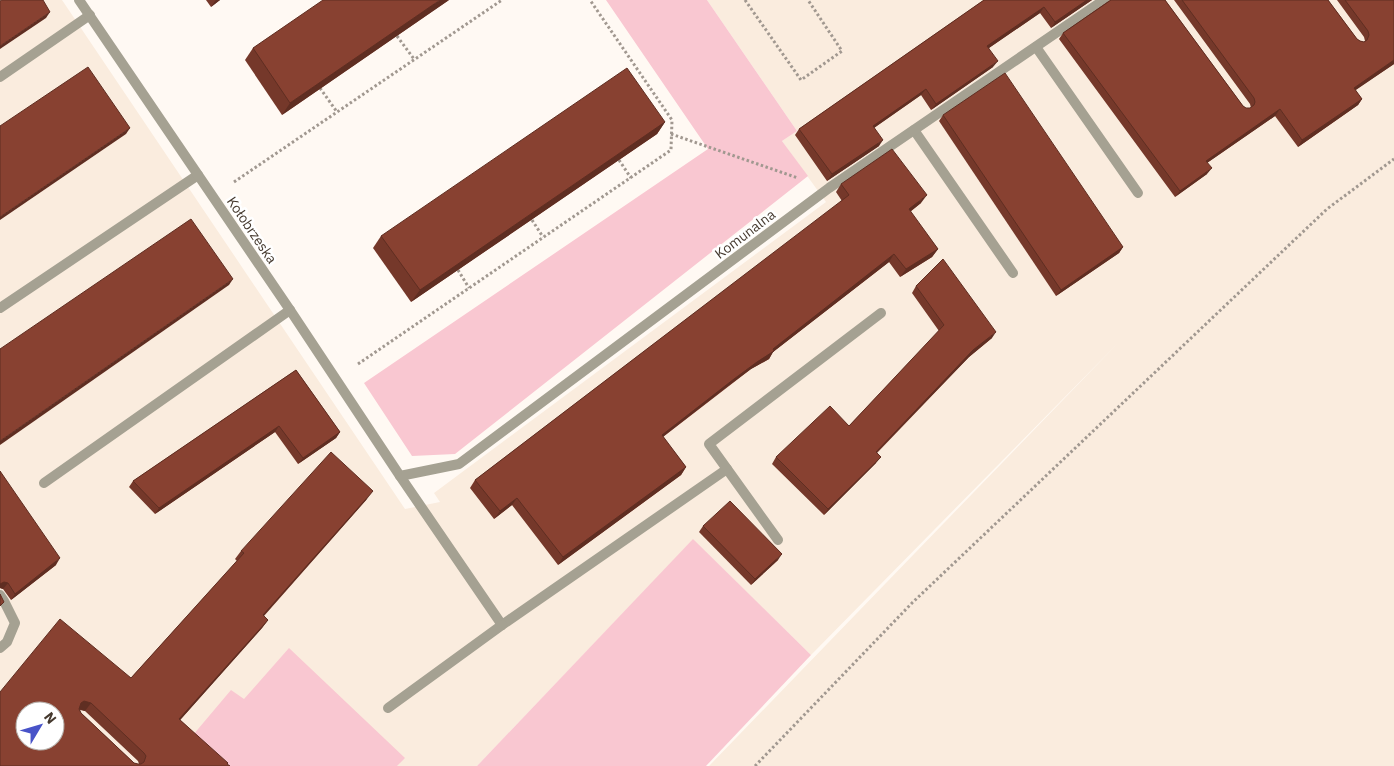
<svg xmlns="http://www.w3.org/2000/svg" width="1394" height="766" viewBox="0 0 1394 766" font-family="'IBM Plex Sans',sans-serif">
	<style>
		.built { fill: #faecde; fill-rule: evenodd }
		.green { fill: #f9c7d1 }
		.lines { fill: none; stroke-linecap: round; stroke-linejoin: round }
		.path { stroke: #a19890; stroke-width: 3; stroke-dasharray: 2.5 2.5; stroke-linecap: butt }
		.lane { stroke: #a5a192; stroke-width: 10 }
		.street { stroke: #a5a192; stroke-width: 10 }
		.wall { fill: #75382a; fill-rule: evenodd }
		.shaded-wall { fill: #5f2e22 }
		.building { fill: #884131; stroke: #5f2e22; fill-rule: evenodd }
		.labels { text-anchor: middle; stroke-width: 5; stroke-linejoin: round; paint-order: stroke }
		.street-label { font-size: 14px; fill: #45392e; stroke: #fff }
	</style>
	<rect width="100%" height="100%" fill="#fff9f3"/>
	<path class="built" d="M0,0H62L405,509L440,502L434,493L826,202L782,141L797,131L707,0H1394V766H709L1119,342L811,655L693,540L477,766H0ZM25,711H55V741H25Z"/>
	<g class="green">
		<polygon points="606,0 707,0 797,131 782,141 808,176 455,454 412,456 364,383 708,149"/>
		<polygon points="693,539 811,655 706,766 477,766"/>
		<polygon points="289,648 405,758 397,766 229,766 193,735 231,690 244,699"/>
	</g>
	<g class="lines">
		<g class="path">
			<polyline points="745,0 801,80 842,51 808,0"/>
			<polyline points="397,36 414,59"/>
			<polyline points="320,88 337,112"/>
			<polyline points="671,134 798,178"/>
			<polyline points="619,160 631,178"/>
			<polyline points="234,182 502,0"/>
			<polyline points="532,220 543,237"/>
			<polyline points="458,270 469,288"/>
			<polyline points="358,364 671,150 672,120 590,0"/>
			<polyline points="755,766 912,603 1327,209 1394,159"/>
		</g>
		<g class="lane">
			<polyline points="1036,47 1138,193"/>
			<polyline points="0,77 90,15"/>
			<polyline points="914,130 1013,273"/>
			<polyline points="0,308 198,175"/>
			<polyline points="727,469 778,540"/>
			<polyline points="400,476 502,625 727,469 709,444 881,313"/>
			<polyline points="44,483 290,310"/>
			<polyline points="0,595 4,601 15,623 7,642 0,648"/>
			<polyline points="388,708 502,625"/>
		</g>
		<polyline class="street" points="79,0 290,310 400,476 459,464 829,188 1104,0"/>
	</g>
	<g class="wall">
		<polygon points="206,0 220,0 211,7"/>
		<polygon points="449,0 282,115 245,60 253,48"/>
		<polygon points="984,0 1092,0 1051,28 1040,13 989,48 993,67 931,110 921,95 874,128 879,146 827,181 795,135 799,129"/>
		<polygon points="1110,0 1165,0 1243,106 1246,108 1251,108 1250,104 1174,0 1328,0 1357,39 1360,41 1364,42 1365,41 1364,37 1337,0 1394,0 1394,64 1355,90 1362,99 1358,105 1298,147 1275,116 1207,163 1207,174 1175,197 1059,39 1063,33"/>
		<polygon points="943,115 1123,247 1119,253 1056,296 939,121"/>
		<polygon points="665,122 657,134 411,302 373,248 381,236"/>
		<polygon points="841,184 921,203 910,212 938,249 932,257 900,277 889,262 773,352 769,359 751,369 663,437 686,467 681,475 558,565 512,505 494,519 470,488 475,480 842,201 836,192"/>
		<polygon points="916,286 992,338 969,357 877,453 876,463 824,515 772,464 776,457 849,426 939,331 912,293"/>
		<polygon points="296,370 340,432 336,438 298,464 275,432 155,514 129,487 133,481"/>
		<polygon points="0,471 56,565 11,600 3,589 0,588"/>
		<path d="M367,499L264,616L268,620L262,628L180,720L227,764L0,766V692L131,678L237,561L235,559L241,551ZM80,710L85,711L138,761L139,764H138L134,763L81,713Z"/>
		<polygon points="703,526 778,560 751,585 699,532"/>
	</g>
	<g class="shaded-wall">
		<polygon points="216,0 220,0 211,7 215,1"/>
		<polygon points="440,0 449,0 282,115 290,103"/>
		<polygon points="1087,0 1092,0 1051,28 1055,22"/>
		<polygon points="1044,7 1040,13 983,52 987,46"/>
		<polygon points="50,12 46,18 0,49 0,46"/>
		<polygon points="1394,60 1394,64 1350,94 1354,88"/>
		<polygon points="998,61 993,67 931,110 936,104"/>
		<polygon points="926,89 921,95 868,132 873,126"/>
		<polygon points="1362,99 1358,105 1298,147 1302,140"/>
		<polygon points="1280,109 1275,116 1201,167 1206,161"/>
		<polygon points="665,122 657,134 411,302 420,290"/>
		<polygon points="130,128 126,134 0,220 0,217"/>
		<polygon points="883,140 879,146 827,181 832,174"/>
		<polygon points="1212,168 1207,174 1175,197 1180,191"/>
		<polygon points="927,195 921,203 903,217 909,209"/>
		<polygon points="1123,247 1119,253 1056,296 1061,290"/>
		<polygon points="938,249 932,257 900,277 906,269"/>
		<polygon points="894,254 889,262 773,352 769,359 751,369 728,386 656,442 662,435"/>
		<polygon points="233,279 229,285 0,445 0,441"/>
		<polygon points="996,332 992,338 969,357 871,458 876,452 973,350"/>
		<polygon points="279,426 275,432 155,514 159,508"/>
		<polygon points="340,432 336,438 298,464 303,458"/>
		<polygon points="881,457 876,463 824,515 828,509"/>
		<polygon points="686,467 681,475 558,565 563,557"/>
		<polygon points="373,491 367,499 257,623 263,615"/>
		<polygon points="517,498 512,505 494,519 500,511"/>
		<polygon points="782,554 778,560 751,585 755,579"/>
		<polygon points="60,558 56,565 11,600 15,594"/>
		<polygon points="4,582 8,583 3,589 0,588 0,584"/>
		<polygon points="268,620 262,628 173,728 179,719"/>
		<polygon points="84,701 91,703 85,711 79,709 81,703"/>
	</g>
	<g class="building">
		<polygon points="2,0 43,0 50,12 0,46 0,1"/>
		<polygon points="323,0 440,0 290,103 253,48"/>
		<polygon points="984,0 1087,0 1055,22 1044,7 987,46 998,61 936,104 926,89 873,126 883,140 832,174 799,129"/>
		<polygon points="1111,0 1165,0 1243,106 1246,108 1250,108 1254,105 1255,102 1254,98 1182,0 1328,0 1357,39 1360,41 1364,42 1367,40 1369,35 1368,31 1345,0 1394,0 1394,60 1354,88 1362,99 1302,140 1280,109 1206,161 1212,168 1180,191 1063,33"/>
		<polygon points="88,67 130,128 0,217 0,126"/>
		<polygon points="627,68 665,122 420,290 381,236"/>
		<polygon points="1005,73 1123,247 1061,290 943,115"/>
		<polygon points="892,149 927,195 909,209 938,249 906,269 894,254 773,349 774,351 757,362 734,379 662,435 686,467 563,557 517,498 500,511 475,480 849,195 841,184"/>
		<polygon points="191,219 233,279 0,441 0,349"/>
		<polygon points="943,259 996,332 973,350 876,452 881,457 828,509 776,457 830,406 849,426 944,325 916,286"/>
		<polygon points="296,370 340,432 303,458 279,426 159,508 133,481"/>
		<path d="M331,452L373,491L263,615L268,620L179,719L228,763L227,764L230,766H0V692L60,619L131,678L244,553L241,551ZM84,701L91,703L144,753L146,756L144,762L141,764H138L134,763L81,713L79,709L81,703ZM25,711H55V741H25Z"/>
		<polygon points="0,471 60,558 15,594 8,583 4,582 0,584"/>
		<polygon points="730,501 782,554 755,579 703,526"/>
		<polygon points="0,594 4,602 0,606"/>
	</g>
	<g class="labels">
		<g class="street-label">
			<text transform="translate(252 230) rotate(56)" y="5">Kołobrzeska</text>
			<text transform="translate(745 234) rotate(-37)" y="5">Komunalna</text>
		</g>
	</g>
	<g transform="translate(40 726) rotate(52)"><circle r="24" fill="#ffffff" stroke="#b5b0ab"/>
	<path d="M0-4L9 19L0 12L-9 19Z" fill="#4853c8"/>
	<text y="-8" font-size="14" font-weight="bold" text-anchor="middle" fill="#45392e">N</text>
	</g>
</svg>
